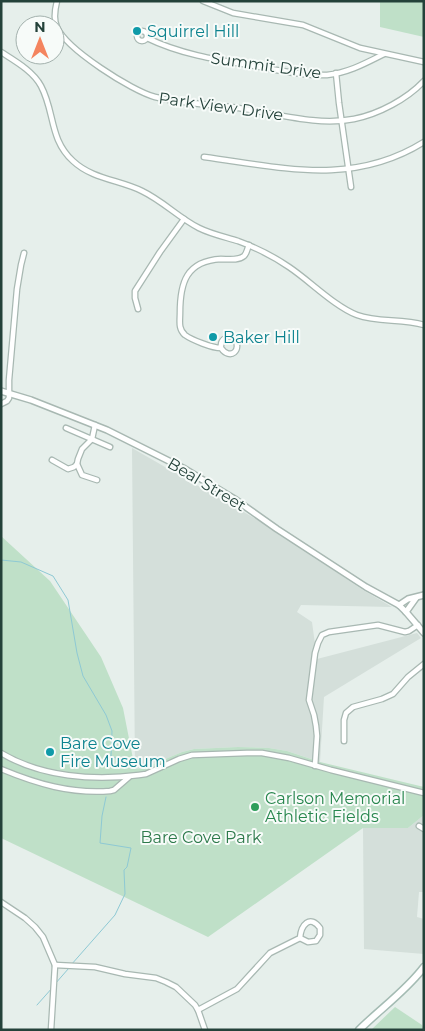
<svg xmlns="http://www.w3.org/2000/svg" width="425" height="1031" viewBox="0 0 425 1031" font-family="Montserrat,sans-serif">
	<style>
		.built { fill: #d4dfda }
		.green { fill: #bfe0c8 }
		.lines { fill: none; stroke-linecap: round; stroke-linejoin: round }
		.stream { stroke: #8ec9d4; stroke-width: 1 }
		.minor-casing { stroke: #a8b8b2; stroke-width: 7 }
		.tertiary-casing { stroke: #a8b8b2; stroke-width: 8 }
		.secondary-casing { stroke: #a4bbb3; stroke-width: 9 }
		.minor { stroke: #fff; stroke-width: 4.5 }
		.tertiary { stroke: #fff; stroke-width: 5 }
		.secondary { stroke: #fff; stroke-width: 6 }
		.culture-dot { fill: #0f9aa8; stroke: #f7fbf9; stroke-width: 2 }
		.leisure-dot { fill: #2e9e5b; stroke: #f7fbf9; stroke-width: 2 }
		.labels { text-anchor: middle; stroke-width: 4; stroke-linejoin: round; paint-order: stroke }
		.culture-label { font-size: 16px; fill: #0d838f; stroke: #f7fbf9; text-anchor: start }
		.street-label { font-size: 16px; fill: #24423a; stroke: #f7fbf9 }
		.leisure-label { font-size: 16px; fill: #27864d; stroke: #f7fbf9; text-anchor: start }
		.park-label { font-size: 16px; fill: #2d7a4b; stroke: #f7fbf9 }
	</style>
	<rect width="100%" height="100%" fill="#e6efeb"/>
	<g class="built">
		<polygon points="132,448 268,526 363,590 392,607 301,605 297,612 312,622 317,659 417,633 421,638 324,697 320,762 287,751 269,748 238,747 194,749 182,752 144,768 135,769"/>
		<polygon points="424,815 424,892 419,892 417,917 424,919 424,954 364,949 363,828 408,828"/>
	</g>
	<g class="green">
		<polygon points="380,1 424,1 424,37 380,27"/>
		<polygon points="1,536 50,581 101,657 123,708 135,769 144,768 182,752 194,749 238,747 269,748 287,751 320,762 424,787 424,815 408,828 363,828 208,937 1,838"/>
		<polygon points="395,1007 422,1025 424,1030 371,1030"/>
	</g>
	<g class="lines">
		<g class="stream">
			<polyline points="1,560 21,562 53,576 68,600 77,653 83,676 106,715 112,731 111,756 122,761 124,768"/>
			<polyline points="71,965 115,915 125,894 124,870 127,867 131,848 100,843 102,816 106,797"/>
			<polyline points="55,984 69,968"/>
			<polyline points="37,1005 53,987"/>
		</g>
		<g class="minor-casing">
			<g id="minor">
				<path d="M57,1C55,9 53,19 57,27C66,49 132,91 155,97C179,103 205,104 230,107C271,111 313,127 354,119C379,114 407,99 424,81"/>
				<polyline points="203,1 233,13 303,25 360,48 424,62"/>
				<circle cx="142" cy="36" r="5"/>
				<path d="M147,38C184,56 225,61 266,68C286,72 307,76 327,75C348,73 366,63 384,54"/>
				<path d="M1,52C15,61 33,71 41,86C55,112 49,139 73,161C92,179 120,180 142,191C163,201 179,218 199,228C211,234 225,237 238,241C257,248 273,256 289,267C310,281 334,306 357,315C378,323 402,318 424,325"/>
				<polyline points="336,73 339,103 351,187"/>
				<path d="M204,157C281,167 352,187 424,142"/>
				<polyline points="138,309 135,298 135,291 160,252 184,219"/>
				<path d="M221,348C220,340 226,335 234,338C243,350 230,361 221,348C212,348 192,340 185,335C178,329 180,321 180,313C180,283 186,261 221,259C228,259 238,261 244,256C247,253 247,249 249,245"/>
				<polyline points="1,404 7,401 9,398 9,380 17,289 21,265 24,253"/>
				<polyline points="95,425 92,439 82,449 78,459 77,464 82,475 97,480"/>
				<polyline points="66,428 110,447"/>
				<polyline points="52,460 68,469 74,467 77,464"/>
				<polyline points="344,741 344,720 346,713 353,707 382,699 393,694 408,677 424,664"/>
				<path d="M1,753C41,777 94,781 139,775L146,774L179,759L192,755L247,753H262L289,758L331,770L424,793"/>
				<polyline points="315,766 317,736 316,726 314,715 309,700 315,653 318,643 322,635 329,632 378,625 405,632 409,631 418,625"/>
				<path d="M1,769C37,784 71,794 110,791L114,790L129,777"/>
				<polyline points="419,826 424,829"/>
				<polyline points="1,902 25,918 35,927 43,937 55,965 51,1030"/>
				<polyline points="55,965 95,967 125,974 156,978 166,982 176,987 195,1005 198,1010 205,1030"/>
				<path d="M198,1010L237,989L270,953L300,938L308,942L316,941L320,935V928C310,914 301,925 300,938"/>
			</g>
		</g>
		<g class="tertiary-casing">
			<g id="tertiary">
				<polyline points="1,391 31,400 107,430 183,468 236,500 277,529 366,587 399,605 406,612 424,633"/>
				<polyline points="399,605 408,599 424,595"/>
				<polyline points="406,612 416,598"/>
			</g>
		</g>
		<g class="secondary-casing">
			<path id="secondary" d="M359,1030C380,1009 406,991 424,967"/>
		</g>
		<use href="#minor" class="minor"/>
		<use href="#tertiary" class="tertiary"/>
		<use href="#secondary" class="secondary"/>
	</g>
	<g class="culture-dot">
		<circle cx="137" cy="31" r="5"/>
		<circle cx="213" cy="337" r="5"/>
		<circle cx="50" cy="752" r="5"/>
	</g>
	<circle class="leisure-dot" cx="255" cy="807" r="5"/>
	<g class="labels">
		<g class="culture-label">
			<text x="147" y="37">Squirrel Hill</text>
			<text x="223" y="343">Baker Hill</text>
			<text x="60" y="749">Bare Cove<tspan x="60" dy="18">Fire Museum</tspan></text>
		</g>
		<g class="street-label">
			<text transform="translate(266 65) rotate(8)" y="6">Summit Drive</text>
			<text transform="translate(221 106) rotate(8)" y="6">Park View Drive</text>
			<text transform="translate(207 484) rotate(31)" y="6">Beal Street</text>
		</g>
		<g class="leisure-label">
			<text x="265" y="804">Carlson Memorial<tspan x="265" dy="18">Athletic Fields</tspan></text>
		</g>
		<g class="park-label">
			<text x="201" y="843">Bare Cove Park</text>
		</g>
	</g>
	<rect width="425" height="1031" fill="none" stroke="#24423a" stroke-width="5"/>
	<g transform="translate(40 40)"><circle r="24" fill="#f7fbf9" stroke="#a3b1ad"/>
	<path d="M0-4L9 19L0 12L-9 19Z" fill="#f4845f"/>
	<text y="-8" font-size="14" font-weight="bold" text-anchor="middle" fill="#24423a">N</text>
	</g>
</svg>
